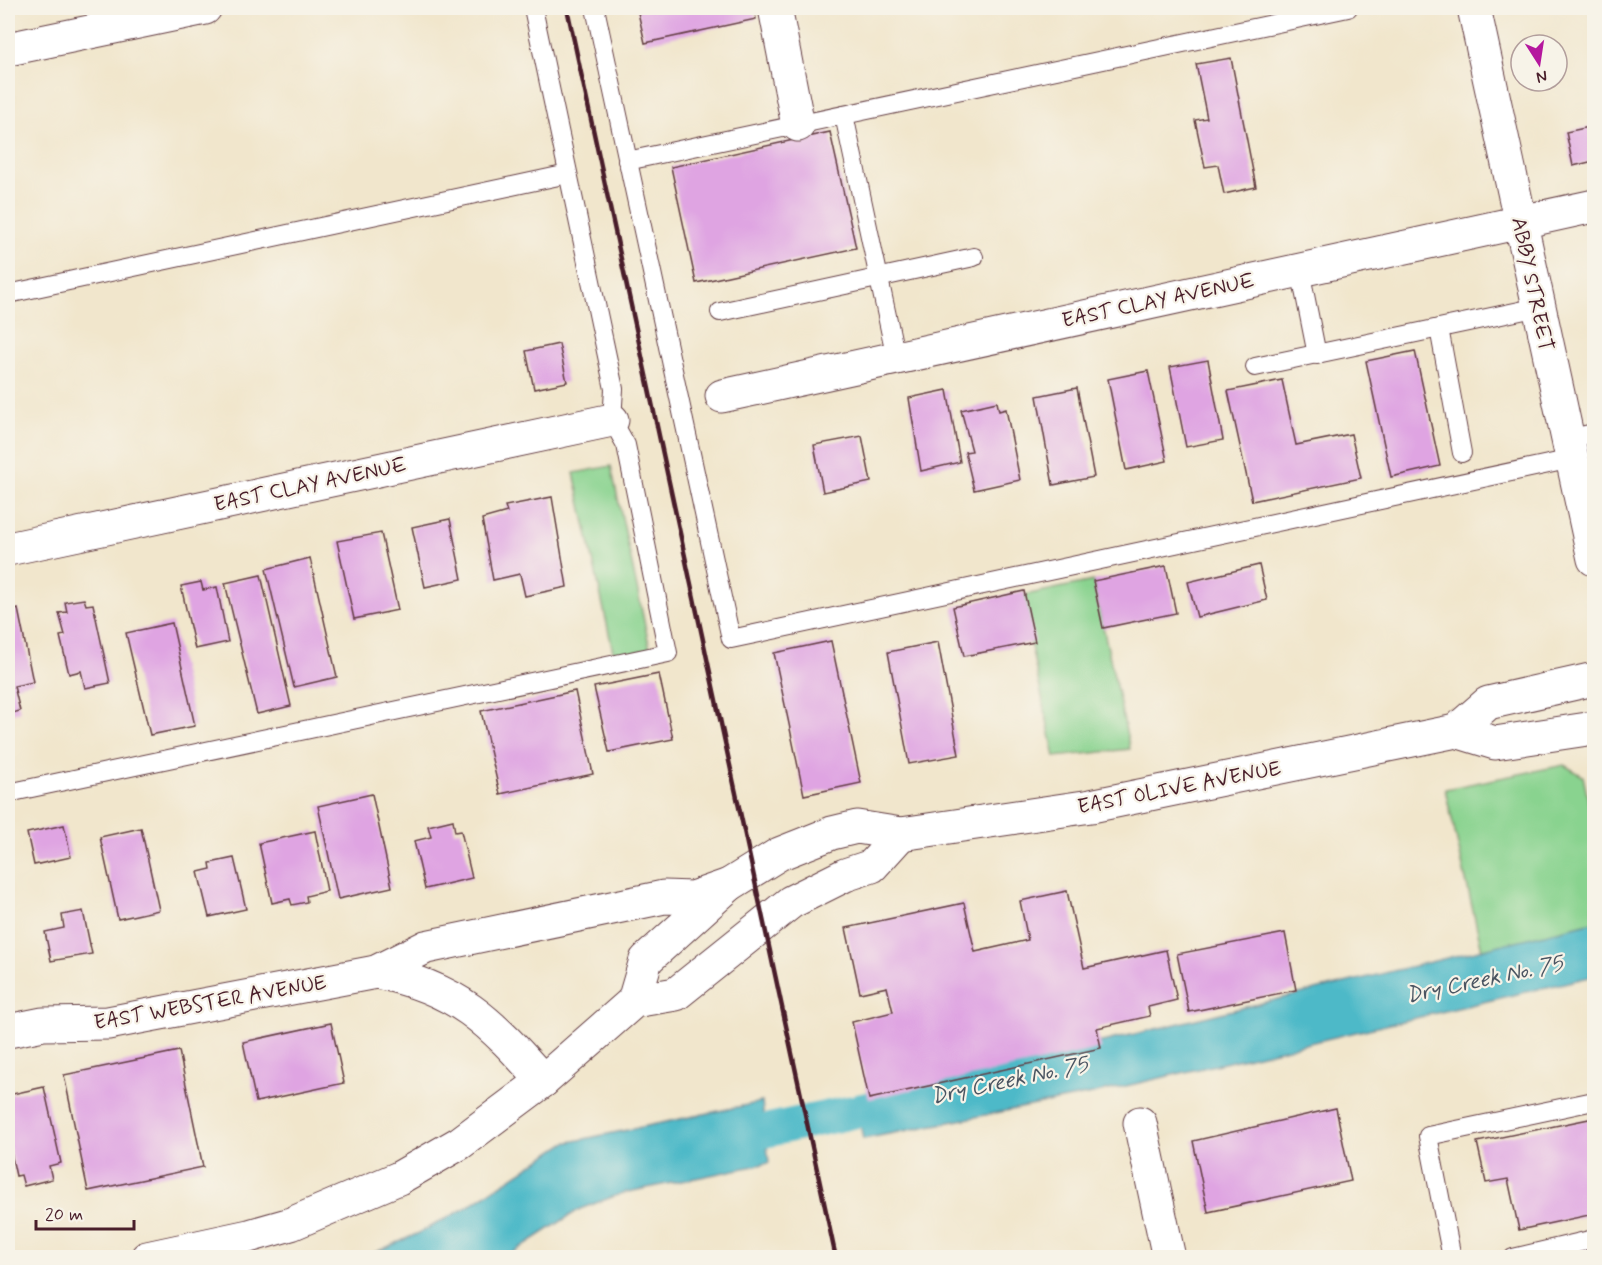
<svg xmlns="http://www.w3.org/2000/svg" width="1602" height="1265" viewBox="0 0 1602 1265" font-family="Mynerve,sans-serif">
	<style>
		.green { fill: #89d38f; stroke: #6a795d; stroke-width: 1.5 }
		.water { fill: #4db9c8; stroke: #4c6c7a; stroke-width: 1.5 }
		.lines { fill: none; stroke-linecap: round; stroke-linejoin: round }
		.canal { stroke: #4db9c8; stroke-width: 34 }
		.building { fill: #dfa4e2 }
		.service-casing { stroke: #633d43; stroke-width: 20 }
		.minor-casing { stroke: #633d43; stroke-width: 35 }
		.secondary-casing { stroke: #633d43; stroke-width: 35 }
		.primary-casing { stroke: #633d43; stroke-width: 35 }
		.service { stroke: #fff; stroke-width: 18 }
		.minor { stroke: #fff; stroke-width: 33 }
		.secondary { stroke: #fff; stroke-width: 33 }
		.primary { stroke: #fff; stroke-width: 33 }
		.rail { stroke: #4a1f2b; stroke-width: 4.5 }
		.labels { text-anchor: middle; stroke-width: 4.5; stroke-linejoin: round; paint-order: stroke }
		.street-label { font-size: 21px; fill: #4a1f2b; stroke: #f7f3e8 }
		.water-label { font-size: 22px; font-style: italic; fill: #4b5562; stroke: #f7f3e8 }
	</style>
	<rect width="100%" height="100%" fill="#f7f3e8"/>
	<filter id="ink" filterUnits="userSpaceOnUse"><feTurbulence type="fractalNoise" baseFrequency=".0167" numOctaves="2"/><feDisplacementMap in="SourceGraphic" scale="12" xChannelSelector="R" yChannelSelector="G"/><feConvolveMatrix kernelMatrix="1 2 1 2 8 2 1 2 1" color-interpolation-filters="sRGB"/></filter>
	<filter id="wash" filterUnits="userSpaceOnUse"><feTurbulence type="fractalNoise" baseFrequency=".008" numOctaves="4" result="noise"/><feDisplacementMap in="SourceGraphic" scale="24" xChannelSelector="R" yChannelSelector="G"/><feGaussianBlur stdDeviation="1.35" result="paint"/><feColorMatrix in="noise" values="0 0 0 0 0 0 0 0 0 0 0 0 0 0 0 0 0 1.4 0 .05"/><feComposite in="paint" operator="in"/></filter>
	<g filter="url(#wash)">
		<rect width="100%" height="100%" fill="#f1e6cc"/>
		<g class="green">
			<polygon points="611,466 650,649 614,656 574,473"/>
			<polygon points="1093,581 1130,749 1055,757 1020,596"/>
			<polygon points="1564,765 1583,776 1594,828 1594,922 1482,950 1445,789"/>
		</g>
		<g class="water">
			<polygon points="1594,922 1594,976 1092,1094 863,1139 856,1102"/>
			<polygon points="762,1102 769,1163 623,1193 580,1209 506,1257 365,1257 419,1233 464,1209 565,1143"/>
		</g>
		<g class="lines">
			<polyline class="canal" points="718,1141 904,1101"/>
		</g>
		<g id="blocks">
			<g class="building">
				<polygon points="637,8 754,8 756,19 645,43"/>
				<polygon points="1231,58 1256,187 1224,194 1218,165 1205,167 1195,120 1207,118 1196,64"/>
				<polygon points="1594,126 1594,161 1573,166 1566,132"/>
				<polygon points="830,132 856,248 696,283 671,167"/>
				<polygon points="559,344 567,382 534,389 526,351"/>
				<polygon points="1415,351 1440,466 1391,477 1366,361"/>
				<polygon points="1208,360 1223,440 1186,447 1170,367"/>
				<polygon points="1148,371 1167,461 1126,470 1108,379"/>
				<polygon points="1282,380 1296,445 1351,434 1361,478 1252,501 1228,391"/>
				<polygon points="1077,388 1094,477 1053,485 1037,396"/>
				<polygon points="947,390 960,462 921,471 909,398"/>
				<polygon points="997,402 999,411 1006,409 1020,480 974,490 965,452 972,451 961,410"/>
				<polygon points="862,436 871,482 823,492 814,445"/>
				<polygon points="552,497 567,587 525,596 520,574 493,580 482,519 507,512 505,506"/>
				<polygon points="450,519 462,579 425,587 412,527"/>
				<polygon points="381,533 398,610 354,619 337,541"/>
				<polygon points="310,558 337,677 294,687 266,569"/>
				<polygon points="1259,565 1267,600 1197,617 1188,582"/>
				<polygon points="1166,566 1176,613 1103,628 1093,581"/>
				<polygon points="261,575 291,706 257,714 225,583"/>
				<polygon points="201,582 203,590 217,587 228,642 195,649 181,586"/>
				<polygon points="1024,591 1035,642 964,656 953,607"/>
				<polygon points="84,599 86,605 93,604 110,683 85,688 81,671 69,674 60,636 65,635 59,613 67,612 65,602"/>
				<polygon points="18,609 33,682 14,686 20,711 8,714 8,612"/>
				<polygon points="172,623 195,726 150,735 126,633"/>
				<polygon points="831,641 861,783 804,795 774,653"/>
				<polygon points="938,642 959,755 909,764 888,652"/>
				<polygon points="659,674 673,739 609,752 594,687"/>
				<polygon points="575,691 593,774 500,794 481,711"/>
				<polygon points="372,794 392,887 338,899 318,806"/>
				<polygon points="453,820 455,832 461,831 472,878 425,889 414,841 431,837 428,826"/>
				<polygon points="64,825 71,857 34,865 27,833"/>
				<polygon points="141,828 159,910 118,919 100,837"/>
				<polygon points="315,831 327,891 306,896 307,902 292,905 290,899 272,903 259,843"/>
				<polygon points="234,858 246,909 209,917 198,872 211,869 210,863"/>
				<polygon points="1067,891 1084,968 1166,950 1177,1000 1148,1007 1150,1016 1097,1028 1101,1048 869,1099 852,1022 893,1012 887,987 860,993 846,928 964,903 975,952 1028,940 1020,901"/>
				<polygon points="83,911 92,954 51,961 45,932 64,928 62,915"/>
				<polygon points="1285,933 1296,990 1189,1012 1177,954"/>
				<polygon points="331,1023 344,1083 256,1102 243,1042"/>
				<polygon points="179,1051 203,1167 88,1191 64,1075"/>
				<polygon points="44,1087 61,1163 49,1166 52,1179 24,1186 21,1175 16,1176 10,1148 8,1149 8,1095"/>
				<polygon points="1336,1108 1351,1181 1208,1212 1193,1141"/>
				<polygon points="1594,1118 1594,1214 1519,1230 1508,1179 1486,1183 1477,1142"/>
			</g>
		</g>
	</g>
	<g filter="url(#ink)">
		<use href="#blocks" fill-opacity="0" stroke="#633d43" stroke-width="1.5"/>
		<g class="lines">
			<g class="service-casing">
				<g id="service">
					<polyline points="595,8 731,639 1572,459"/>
					<polyline points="844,115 896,358"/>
					<polyline points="627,161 1348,8"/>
					<polyline points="1300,270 1317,355"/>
					<polyline points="8,294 568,174"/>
					<polyline points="720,312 974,257"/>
					<polyline points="1439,328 1462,453"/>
					<polyline points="1255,367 1539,307"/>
					<polyline points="1567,439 1594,433"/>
					<polyline points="8,793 668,653 626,445 612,420 614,389 533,8"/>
					<polyline points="1452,1258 1428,1136 1594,1101"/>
					<polyline points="1513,1258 1594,1239"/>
				</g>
			</g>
			<g class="minor-casing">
				<g id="minor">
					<polyline points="775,8 798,125"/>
					<polyline points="8,49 205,8"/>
					<polyline points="722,396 1594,206"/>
					<polyline points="8,549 612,420"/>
					<path d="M376,972C457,987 491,1022 543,1081"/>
					<polyline points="8,1031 43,1024 108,1023 376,972 426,947 664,897 692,898 729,885"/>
					<polyline points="1140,1123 1169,1258"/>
				</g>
			</g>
			<g class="secondary-casing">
				<g id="secondary">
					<polyline points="1456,731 1495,743 1594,728"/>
					<polyline points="634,1001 646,960 729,885 779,854 832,833 857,827 901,834 1091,806 1456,731 1488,703 1594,679"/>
					<polyline points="147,1258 249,1236 291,1224 399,1178 460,1143 543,1081 634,1001 676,994 791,902 845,875 872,866 901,834"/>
				</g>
			</g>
			<g class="primary-casing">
				<polyline id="primary" points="1474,8 1594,559"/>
			</g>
			<use href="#service" class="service"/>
			<use href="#minor" class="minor"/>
			<use href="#secondary" class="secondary"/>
			<use href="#primary" class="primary"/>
			<polyline class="rail" points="567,8 836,1258"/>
		</g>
	</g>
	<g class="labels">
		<g class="street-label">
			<text transform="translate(1533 284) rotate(78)" y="7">ABBY STREET</text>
			<text transform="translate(1158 300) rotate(-12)" y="7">EAST CLAY AVENUE</text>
			<text transform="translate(310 484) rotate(-12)" y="7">EAST CLAY AVENUE</text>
			<text transform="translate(1179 787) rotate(-11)" y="7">EAST OLIVE AVENUE</text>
			<text transform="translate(210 1002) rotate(-10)" y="7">EAST WEBSTER AVENUE</text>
		</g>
		<g class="water-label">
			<text transform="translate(1484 978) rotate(-12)" y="8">Dry Creek No. 75</text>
			<text transform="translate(1009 1079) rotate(-12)" y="8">Dry Creek No. 75</text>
		</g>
	</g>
	<rect width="1602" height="1265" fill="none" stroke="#f7f3e8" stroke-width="30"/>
	<g transform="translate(1539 63) rotate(168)"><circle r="28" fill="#f7f3e8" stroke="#b29e9c" stroke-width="1.5"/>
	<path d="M0-4.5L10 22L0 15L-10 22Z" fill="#b5179e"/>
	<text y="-9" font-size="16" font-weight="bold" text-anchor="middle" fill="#4a1f2b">N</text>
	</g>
	<path d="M36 1220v9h98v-9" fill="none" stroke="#4a1f2b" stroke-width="3"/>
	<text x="45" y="1220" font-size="18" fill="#4a1f2b" stroke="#f7f3e8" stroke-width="4.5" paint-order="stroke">20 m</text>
</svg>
